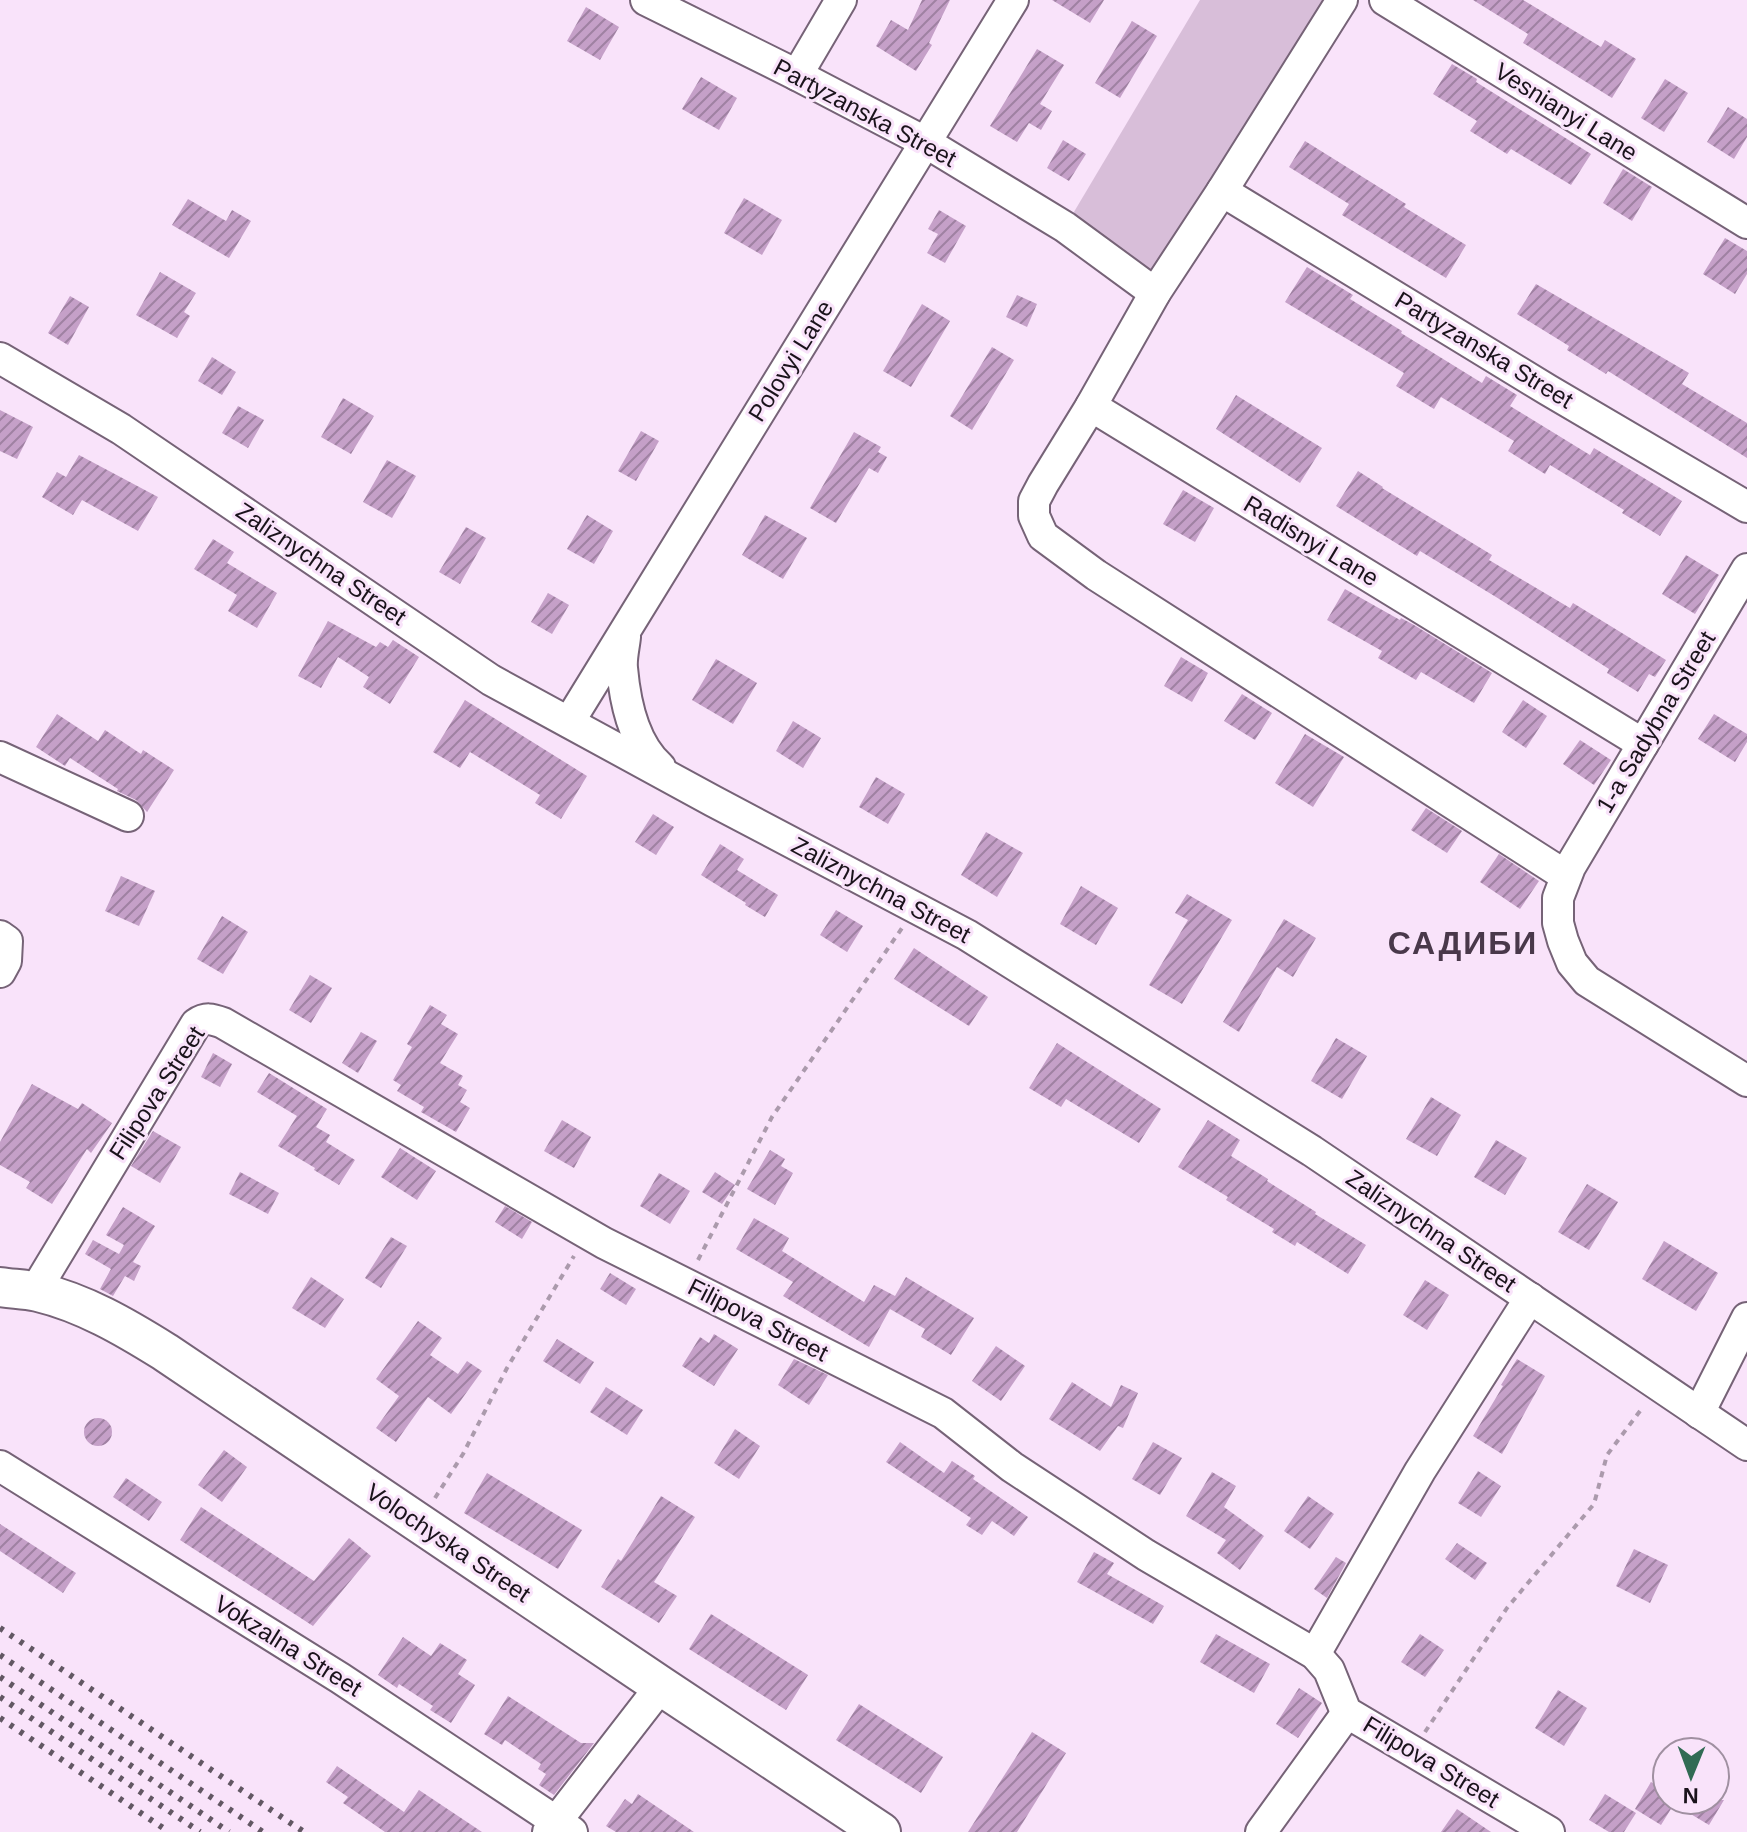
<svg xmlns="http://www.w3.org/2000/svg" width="1747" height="1832" viewBox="0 0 1747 1832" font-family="Arial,sans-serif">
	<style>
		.green { fill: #d8bed9 }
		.building { fill: url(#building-hatch) }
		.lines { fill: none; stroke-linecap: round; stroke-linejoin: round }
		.minor-casing { stroke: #766377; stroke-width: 34 }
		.major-casing { stroke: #766377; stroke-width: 42 }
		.path { stroke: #ab9aac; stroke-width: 4; stroke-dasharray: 6 6; stroke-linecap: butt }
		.minor { stroke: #fff; stroke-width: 30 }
		.major { stroke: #fff; stroke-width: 38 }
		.rail { stroke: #625763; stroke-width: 6; stroke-dasharray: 4 8; stroke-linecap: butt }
		.labels { text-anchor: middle; stroke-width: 6; stroke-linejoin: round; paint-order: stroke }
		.street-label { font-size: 24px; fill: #1a131b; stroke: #f9e3fa }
		.district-label { font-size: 32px; font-weight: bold; letter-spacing: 2px; fill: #49384a; stroke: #f9e3fa }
	</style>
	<defs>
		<pattern id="building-hatch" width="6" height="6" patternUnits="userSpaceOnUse" patternTransform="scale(2)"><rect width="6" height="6" fill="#c5a0c8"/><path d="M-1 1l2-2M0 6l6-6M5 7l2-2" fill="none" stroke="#9f81a2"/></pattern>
	</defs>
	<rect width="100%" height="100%" fill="#f9e3fa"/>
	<polygon class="green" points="1200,0 1342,0 1155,293 1065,227"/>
	<g class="building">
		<polygon points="922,0 950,0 929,43 932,45 916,71 876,46 891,20 908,30"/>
		<polygon points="1052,0 1104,0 1090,23"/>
		<polygon points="1473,0 1523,0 1601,47 1605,40 1636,59 1612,98 1523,43 1528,34"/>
		<polygon points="586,7 619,27 600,60 567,41"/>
		<polygon points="1132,21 1157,36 1120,98 1095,83"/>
		<polygon points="1037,49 1064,65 1040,104 1052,111 1041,130 1029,123 1017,142 990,126"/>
		<polygon points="1452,64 1477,79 1476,82 1591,154 1571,185 1511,149 1507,154 1470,131 1477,121 1433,94"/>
		<polygon points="701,77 737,98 719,130 682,109"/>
		<polygon points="1665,79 1688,93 1664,132 1641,118"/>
		<polygon points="1728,107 1747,119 1747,137 1734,159 1707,142"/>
		<polygon points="1063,140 1086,154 1069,181 1047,168"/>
		<polygon points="1305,141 1406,204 1404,207 1466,245 1446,278 1342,215 1349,204 1289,167"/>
		<polygon points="1623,169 1652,187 1632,221 1603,203"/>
		<polygon points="744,198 782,220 762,255 724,233"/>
		<polygon points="188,199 226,221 232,210 251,221 229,258 172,225"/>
		<polygon points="939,210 966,226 945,263 927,253 938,234 928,229"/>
		<polygon points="1725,238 1747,251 1747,274 1735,294 1703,274"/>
		<polygon points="1307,267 1353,295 1350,299 1402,331 1401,333 1482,383 1486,376 1517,395 1510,406 1590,455 1594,448 1682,501 1660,536 1622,513 1624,510 1550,465 1545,474 1508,451 1514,441 1441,397 1434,409 1396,386 1404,373 1285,302"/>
		<polygon points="160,272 196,293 184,312 190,316 177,338 136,315"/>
		<polygon points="1536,284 1689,373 1682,384 1747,423 1747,458 1608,371 1606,374 1567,350 1569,346 1517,314"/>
		<polygon points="1017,295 1037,304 1027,327 1006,317"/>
		<polygon points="70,296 89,307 68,345 48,333"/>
		<polygon points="922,304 950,321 911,387 883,371"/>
		<polygon points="992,347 1014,360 972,430 950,416"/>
		<polygon points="212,357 236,372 222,395 198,381"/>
		<polygon points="1236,395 1322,448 1300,483 1216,429"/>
		<polygon points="343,398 374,416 351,454 321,437"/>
		<polygon points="238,406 264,420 248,448 222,433"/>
		<polygon points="0,410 33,427 17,459 0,451"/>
		<polygon points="641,431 659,441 636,481 618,471"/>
		<polygon points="854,432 881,447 878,452 887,457 878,473 869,468 836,523 810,508"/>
		<polygon points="79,455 158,497 138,531 82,500 73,515 42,497 57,472 66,477"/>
		<polygon points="387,460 416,476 392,518 363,502"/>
		<polygon points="1358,471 1383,487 1382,488 1492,555 1489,560 1570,608 1573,603 1666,660 1655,677 1649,674 1638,692 1607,673 1609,669 1496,597 1420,551 1417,556 1336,506"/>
		<polygon points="1183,490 1214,508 1195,542 1163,524"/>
		<polygon points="587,515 613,531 594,564 567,549"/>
		<polygon points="765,515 807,538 783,579 742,555"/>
		<polygon points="466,527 486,538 460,584 439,572"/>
		<polygon points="213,539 234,552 227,563 277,593 257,628 228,611 237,595 194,569"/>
		<polygon points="1686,555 1719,575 1695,614 1662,594"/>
		<polygon points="1345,589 1400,620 1401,618 1414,625 1492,673 1474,703 1421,672 1416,680 1378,658 1382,651 1327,620"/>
		<polygon points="548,593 569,605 552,634 531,622"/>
		<polygon points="328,621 376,647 380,642 388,647 393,640 419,657 390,704 363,687 369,677 338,657 321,688 298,676"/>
		<polygon points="1181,657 1208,673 1192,702 1164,686"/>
		<polygon points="716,659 757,683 733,724 692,700"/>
		<polygon points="1242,694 1272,713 1255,740 1224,721"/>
		<polygon points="465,700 587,776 561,819 535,803 540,795 470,752 460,768 433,752"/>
		<polygon points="1523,700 1547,716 1526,748 1502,732"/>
		<polygon points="57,714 98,741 105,730 141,754 143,750 174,770 147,812 136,800 117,791 118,789 70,758 65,766 36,747"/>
		<polygon points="1714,714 1747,734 1747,742 1735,762 1698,739"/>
		<polygon points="793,721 821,738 803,768 776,751"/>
		<polygon points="1305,734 1344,757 1313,807 1275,783"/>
		<polygon points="1580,740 1611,760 1594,785 1563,764"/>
		<polygon points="876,777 905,794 888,824 859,807"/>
		<polygon points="1426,808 1462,831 1447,853 1411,830"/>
		<polygon points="653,814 674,827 656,855 635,842"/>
		<polygon points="986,832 1023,853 997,897 961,875"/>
		<polygon points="720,844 744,859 737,870 778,895 765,917 745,905 746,903 701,875"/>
		<polygon points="1499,854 1539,881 1520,909 1480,882"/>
		<polygon points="121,876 155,891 139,926 105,911"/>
		<polygon points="1081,886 1118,908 1096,945 1060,924"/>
		<polygon points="1187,894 1232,920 1182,1004 1149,985 1188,920 1175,913"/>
		<polygon points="836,910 863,926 847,952 820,935"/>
		<polygon points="222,916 248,932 223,974 197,959"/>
		<polygon points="1284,919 1316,938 1293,977 1277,967 1239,1032 1223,1022"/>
		<polygon points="914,948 988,997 969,1026 894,979"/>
		<polygon points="310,975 332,988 311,1023 289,1010"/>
		<polygon points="430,1005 447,1015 441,1024 458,1034 440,1063 463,1076 458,1085 467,1090 460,1102 470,1108 456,1132 421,1112 424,1107 397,1091 401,1085 393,1080 412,1047 407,1044"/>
		<polygon points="361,1032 377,1041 358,1073 342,1063"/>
		<polygon points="1336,1038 1367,1056 1342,1099 1311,1081"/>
		<polygon points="1057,1043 1161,1109 1139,1143 1066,1099 1061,1107 1029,1088"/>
		<polygon points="213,1053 232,1064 220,1087 201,1077"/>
		<polygon points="269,1073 327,1109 316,1127 330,1135 326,1142 355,1160 339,1185 314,1170 315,1168 278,1146 297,1116 257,1092"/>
		<polygon points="32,1084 78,1109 82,1103 112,1123 91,1153 87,1149 52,1204 26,1188 30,1182 0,1165 0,1142"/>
		<polygon points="1431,1097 1461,1115 1437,1156 1406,1139"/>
		<polygon points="562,1120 591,1137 574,1168 544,1151"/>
		<polygon points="1208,1120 1240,1140 1231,1156 1268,1179 1267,1181 1316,1212 1315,1214 1366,1245 1348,1274 1297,1242 1295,1246 1272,1232 1274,1229 1226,1200 1228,1197 1178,1167"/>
		<polygon points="153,1131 181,1147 160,1183 131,1166"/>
		<polygon points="1496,1140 1527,1158 1505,1195 1474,1177"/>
		<polygon points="400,1148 436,1171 417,1200 381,1177"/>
		<polygon points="770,1150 785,1159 781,1166 793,1173 775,1205 747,1189"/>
		<polygon points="240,1172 279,1193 268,1214 229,1194"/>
		<polygon points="715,1172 735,1185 722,1204 702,1192"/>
		<polygon points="659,1173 690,1191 670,1224 640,1206"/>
		<polygon points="1587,1184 1618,1202 1589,1250 1558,1232"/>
		<polygon points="505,1206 532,1222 522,1239 495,1222"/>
		<polygon points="123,1207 155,1226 133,1262 141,1266 134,1281 125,1276 113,1296 100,1289 111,1269 85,1254 93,1240 119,1254 124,1245 106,1235"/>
		<polygon points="754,1218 789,1238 782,1251 864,1302 874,1285 895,1296 906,1277 974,1318 951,1355 921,1337 925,1329 890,1309 869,1347 783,1296 793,1282 736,1249"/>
		<polygon points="391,1237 407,1246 381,1288 365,1278"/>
		<polygon points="1664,1241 1718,1273 1696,1311 1642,1279"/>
		<polygon points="610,1273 636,1289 626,1305 600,1289"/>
		<polygon points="311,1277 344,1299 325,1328 292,1308"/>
		<polygon points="1425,1280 1449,1295 1427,1330 1403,1315"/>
		<polygon points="418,1321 442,1338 430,1355 458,1374 467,1361 482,1371 451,1414 428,1397 396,1442 376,1428 399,1396 376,1379"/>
		<polygon points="714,1334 738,1349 714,1386 682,1366 700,1337 709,1343"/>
		<polygon points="557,1339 594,1362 580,1384 543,1361"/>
		<polygon points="996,1346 1025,1366 1001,1401 972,1381"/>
		<polygon points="794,1359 828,1375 809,1405 778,1385"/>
		<polygon points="1517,1359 1545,1376 1502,1454 1473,1436 1503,1386 1501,1385"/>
		<polygon points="1072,1382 1111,1407 1121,1385 1138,1393 1123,1428 1118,1426 1100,1451 1049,1419"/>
		<polygon points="606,1387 643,1410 627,1435 590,1412"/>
		<circle cx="98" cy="1432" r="14"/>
		<polygon points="735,1429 760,1446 739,1479 714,1463"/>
		<polygon points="900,1442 944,1473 952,1461 975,1476 973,1479 1028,1517 1014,1536 992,1521 982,1535 966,1525 971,1518 886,1462"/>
		<polygon points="1153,1442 1182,1458 1160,1495 1132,1479"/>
		<polygon points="224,1450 247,1467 222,1502 198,1485"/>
		<polygon points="1478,1471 1501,1486 1481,1517 1458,1503"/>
		<polygon points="1212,1472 1236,1486 1224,1507 1264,1536 1240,1570 1217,1553 1226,1540 1186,1516"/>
		<polygon points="487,1473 582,1530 558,1569 464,1513"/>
		<polygon points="126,1478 162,1502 149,1521 113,1497"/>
		<polygon points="661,1496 695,1517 654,1582 677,1596 659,1623 601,1587 618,1559 621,1561"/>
		<polygon points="1308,1496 1334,1514 1310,1549 1284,1531"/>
		<polygon points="201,1507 314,1581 349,1538 371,1556 313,1626 180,1540"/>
		<polygon points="0,1524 76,1573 63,1593 0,1551"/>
		<polygon points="1457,1543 1487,1563 1475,1580 1445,1559"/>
		<polygon points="1634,1549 1668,1565 1650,1603 1616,1586"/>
		<polygon points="1094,1552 1114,1563 1107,1574 1164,1606 1153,1624 1077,1582"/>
		<polygon points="1336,1557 1346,1563 1327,1598 1314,1589"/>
		<polygon points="711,1614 808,1675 786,1710 689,1649"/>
		<polygon points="1216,1634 1270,1664 1254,1693 1200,1662"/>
		<polygon points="1420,1634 1444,1650 1425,1677 1401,1662"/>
		<polygon points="403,1637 431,1656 440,1643 467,1660 458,1674 475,1685 451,1723 430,1710 433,1706 399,1684 397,1688 378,1675"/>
		<polygon points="1299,1688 1322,1703 1298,1738 1276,1724"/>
		<polygon points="1558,1690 1587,1708 1564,1746 1535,1728"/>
		<polygon points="508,1696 581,1743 594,1743 554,1795 539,1785 546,1774 538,1769 541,1764 505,1740 502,1745 484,1734"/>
		<polygon points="859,1704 943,1757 921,1793 836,1740"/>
		<polygon points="1032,1732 1066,1753 1017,1832 968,1832"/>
		<polygon points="337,1766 404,1812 419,1790 482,1832 385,1832 343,1803 348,1797 326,1782"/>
		<polygon points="1651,1782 1667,1792 1667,1800 1724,1800 1709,1825 1674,1804 1661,1825 1635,1809"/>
		<polygon points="638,1794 694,1832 616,1832 606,1826 625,1799 632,1804"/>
		<polygon points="1605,1794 1636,1813 1624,1832 1609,1832 1589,1820"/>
		<polygon points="1457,1809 1491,1832 1441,1832"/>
	</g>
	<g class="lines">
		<g class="minor-casing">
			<g id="minor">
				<polyline points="646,0 797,75 925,142 1065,227 1155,293"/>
				<polyline points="1342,0 1222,191 1155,293 1091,406 1643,744"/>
				<polyline points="1385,0 1747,223"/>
				<polyline points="797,75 841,0"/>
				<polyline points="1222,191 1548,390 1747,507"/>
				<polyline points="0,358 121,429 491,680 713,801 967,935 1312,1151 1747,1445"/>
				<polyline points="1091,406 1043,484 1034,501 1034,516 1043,536 1096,575 1566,876"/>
				<polyline points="1747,569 1570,867 1558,898 1558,923 1563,941 1572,963 1587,981 1747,1081"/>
				<path d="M625,637C624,647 621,658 622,668C625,702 634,744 660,767"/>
				<polyline points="569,722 1013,0"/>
				<polyline points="0,757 128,816"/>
				<polyline points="0,936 7,941 6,961 0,972"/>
				<path d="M35,1291L196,1024C206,1017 212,1019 223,1023L604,1243L943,1413L1012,1467L1146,1555L1315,1654L1329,1670L1346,1712L1549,1832"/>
				<polyline points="1699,1413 1747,1318"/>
				<polyline points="0,1466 340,1678 572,1832"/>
				<polyline points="1315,1654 1420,1471 1530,1298"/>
				<polyline points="548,1832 661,1686"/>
				<polyline points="1261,1832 1347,1713"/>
			</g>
		</g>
		<g class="major-casing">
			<path id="major" d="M0,1287C13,1289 26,1289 38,1292C84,1303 125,1327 165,1352L661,1686L881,1832"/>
		</g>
		<g class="path">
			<polyline points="698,1260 772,1117 902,928"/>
			<polyline points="435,1498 463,1454 507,1368 574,1256"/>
			<polyline points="1425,1732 1507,1608 1594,1504 1607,1455 1643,1407"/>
		</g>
		<use href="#minor" class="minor"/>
		<use href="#major" class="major"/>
		<g class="rail">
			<polyline points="0,1628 304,1832"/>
			<polyline points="0,1655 263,1832"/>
			<polyline points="0,1677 229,1832"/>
			<polyline points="0,1697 200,1832"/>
			<polyline points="0,1718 169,1832"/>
		</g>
	</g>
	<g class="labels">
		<g class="street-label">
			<text transform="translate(1566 112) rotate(32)" y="8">Vesnianyi Lane</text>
			<text transform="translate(865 113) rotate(28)" y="8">Partyzanska Street</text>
			<text transform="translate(1484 350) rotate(31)" y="8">Partyzanska Street</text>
			<text transform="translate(791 361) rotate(-58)" y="8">Polovyi Lane</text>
			<text transform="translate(1311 541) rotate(31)" y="8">Radisnyi Lane</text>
			<text transform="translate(321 564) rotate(34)" y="8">Zaliznychna Street</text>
			<text transform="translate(1656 722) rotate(-59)" y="8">1-a Sadybna Street</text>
			<text transform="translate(881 890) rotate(28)" y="8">Zaliznychna Street</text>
			<text transform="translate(157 1093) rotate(-57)" y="8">Filipova Street</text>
			<text transform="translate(1431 1231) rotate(34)" y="8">Zaliznychna Street</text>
			<text transform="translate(758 1320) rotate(27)" y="8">Filipova Street</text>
			<text transform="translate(448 1543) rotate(34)" y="8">Volochyska Street</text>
			<text transform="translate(288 1646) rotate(32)" y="8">Vokzalna Street</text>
			<text transform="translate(1431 1762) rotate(31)" y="8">Filipova Street</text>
		</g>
		<g class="district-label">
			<text x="1463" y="954">САДИБИ</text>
		</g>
	</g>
	<g transform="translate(1691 1776) rotate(181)"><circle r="38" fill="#f9e3fa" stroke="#a090a1" stroke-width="2"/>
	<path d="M0-6L14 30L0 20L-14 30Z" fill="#316b54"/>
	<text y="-12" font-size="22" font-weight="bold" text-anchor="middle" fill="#1a131b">N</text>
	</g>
</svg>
